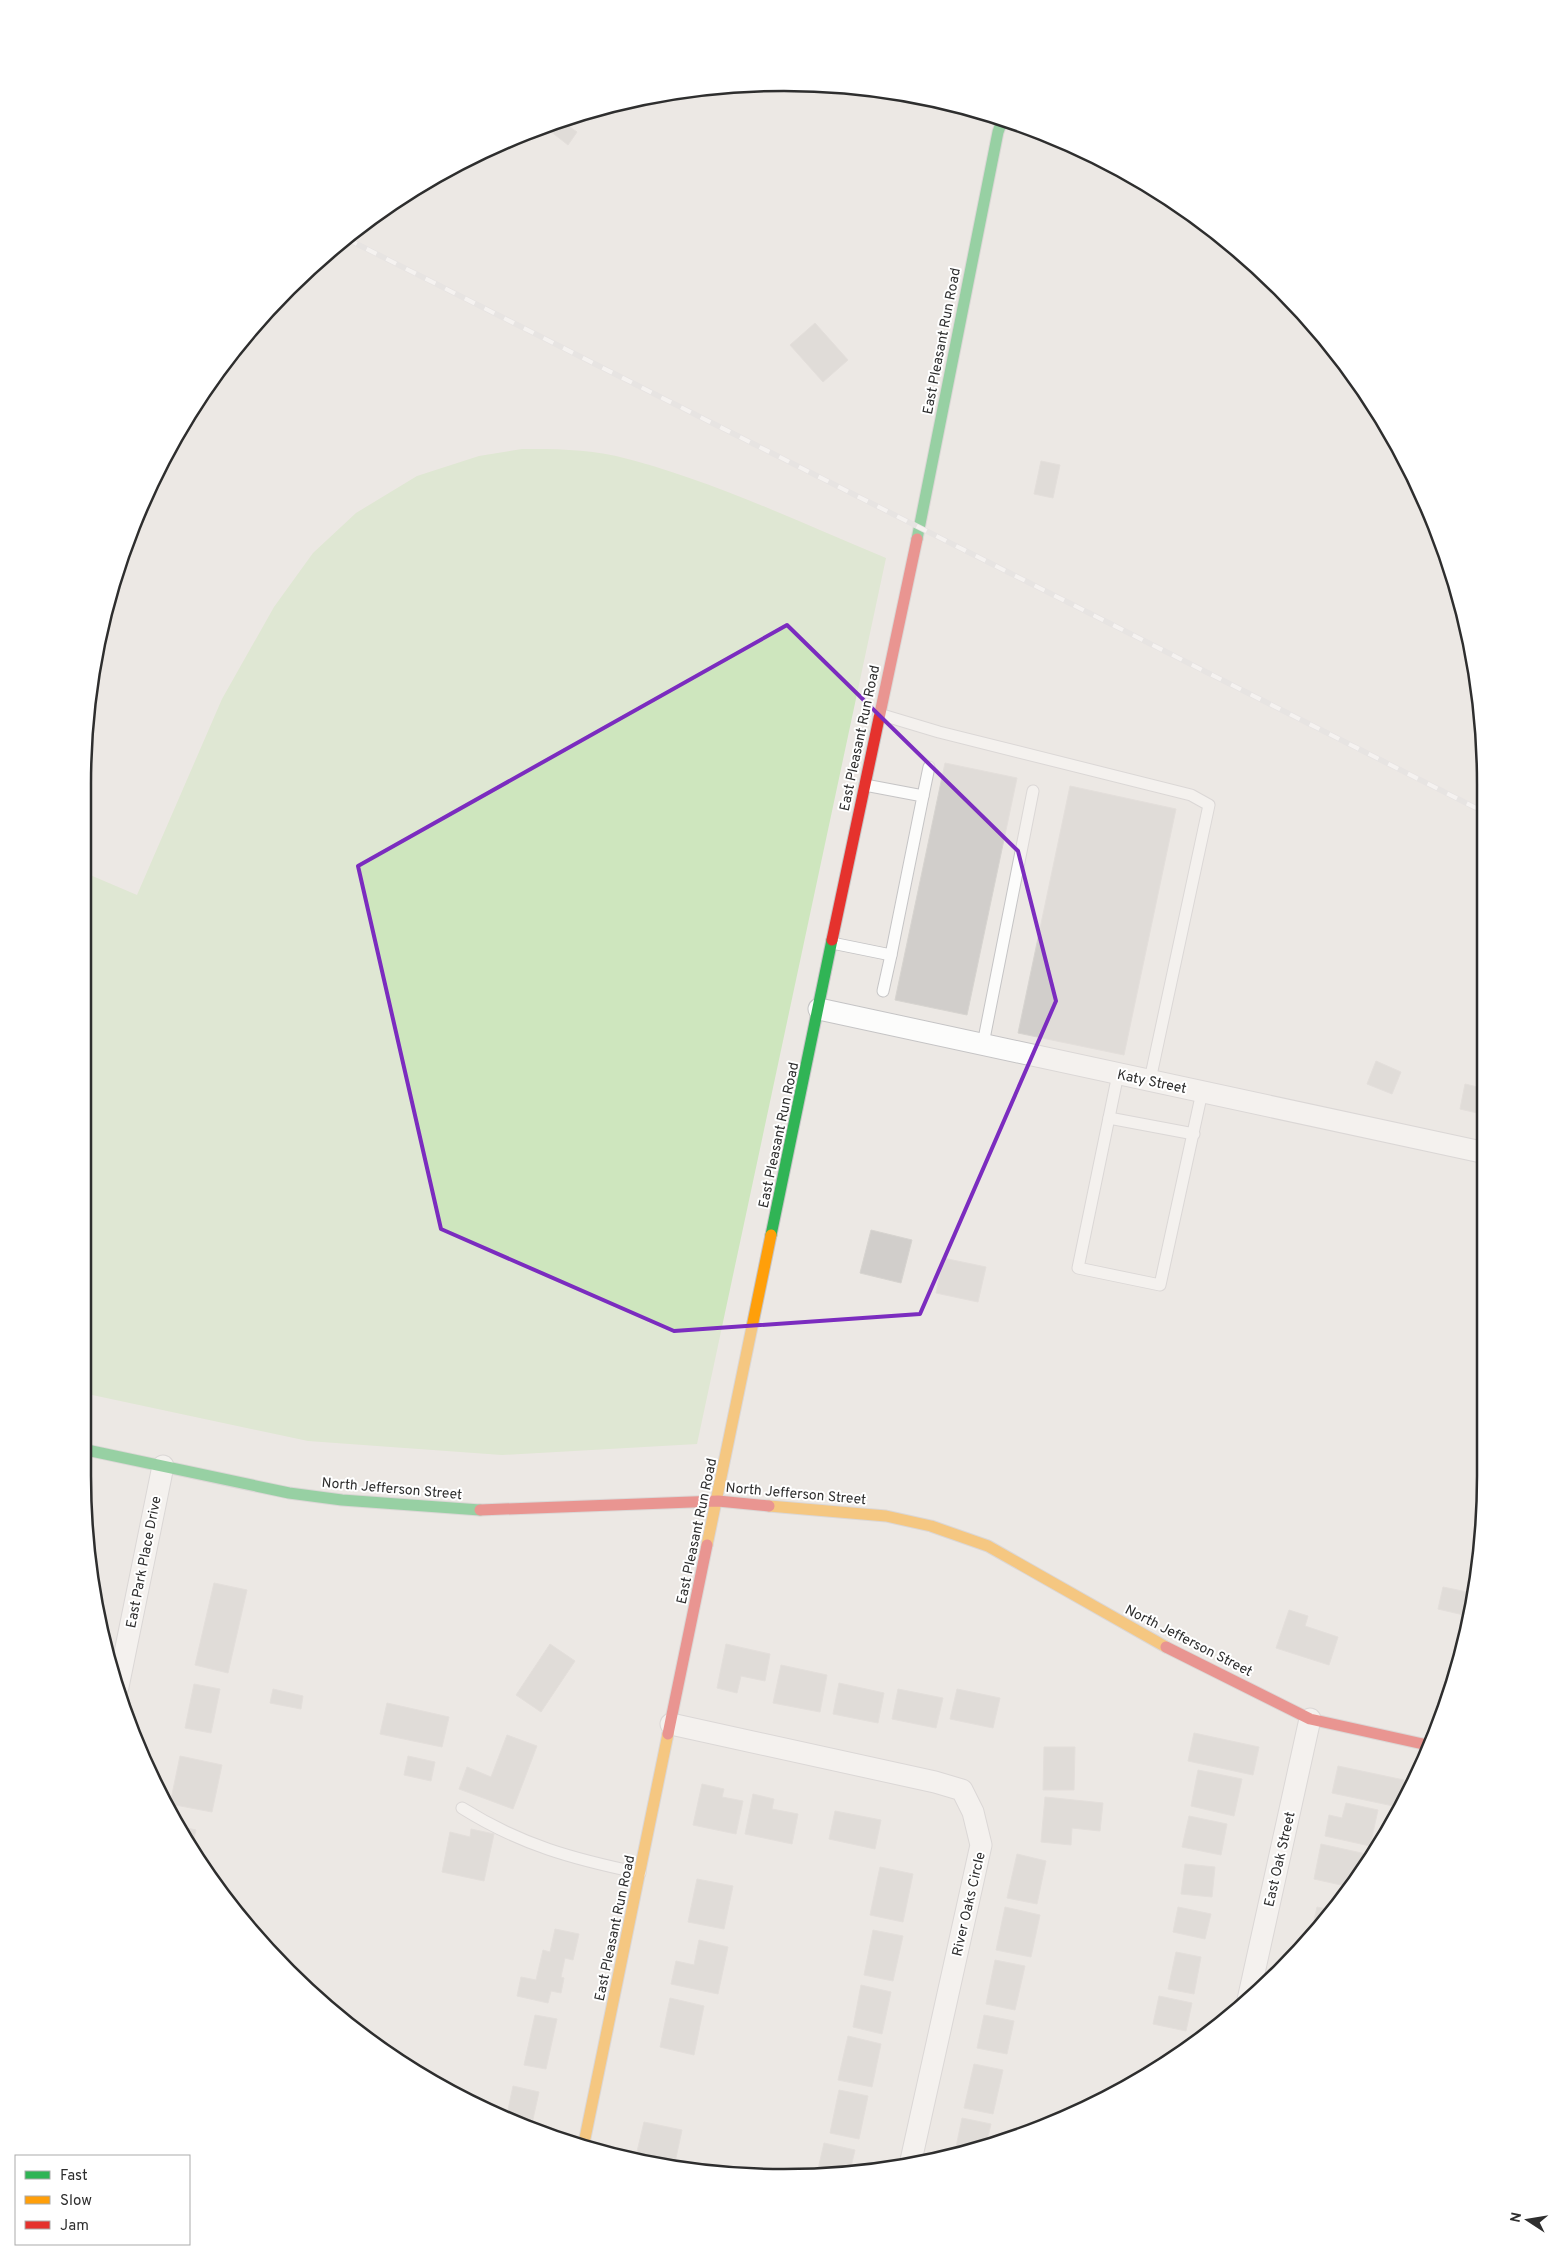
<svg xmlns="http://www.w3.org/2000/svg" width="1568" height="2260" viewBox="0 0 1568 2260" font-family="Overpass,sans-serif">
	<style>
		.green { fill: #cee6be }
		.building { fill: #d1cecb; stroke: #d7d4d0 }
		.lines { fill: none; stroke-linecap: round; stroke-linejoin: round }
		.lane-casing { stroke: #c5c4c5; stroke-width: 13 }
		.street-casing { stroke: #c5c4c5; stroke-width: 23 }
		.fast-casing { stroke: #c5c4c5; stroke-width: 13 }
		.slow-casing { stroke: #c5c4c5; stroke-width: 13 }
		.jam-casing { stroke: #c5c4c5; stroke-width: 13 }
		.lane { stroke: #fcfcfb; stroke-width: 11 }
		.street { stroke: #fcfcfb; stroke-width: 21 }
		.fast { stroke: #30b455; stroke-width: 11 }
		.slow { stroke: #ff9f0a; stroke-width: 11 }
		.jam { stroke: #e5322d; stroke-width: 11 }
		.rail-casing { stroke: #dfdfe1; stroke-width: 5.5 }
		.rail { stroke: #fff; stroke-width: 4; stroke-dasharray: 11; stroke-linecap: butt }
		.marked { fill: none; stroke: #7b2cbf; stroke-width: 4; stroke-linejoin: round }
		.labels { text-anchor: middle; stroke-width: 4; stroke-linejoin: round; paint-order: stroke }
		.street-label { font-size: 14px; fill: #2e2e2e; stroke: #fff }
		.rim { fill: none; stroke: #2e2e2e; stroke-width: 2.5 }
	</style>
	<rect width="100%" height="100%" fill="#ece8e4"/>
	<path class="green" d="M522,449C553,449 585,449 616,456C707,478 799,522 886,558L697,1444L502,1455L308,1441L83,1393V872L137,895L222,699L274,607L313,553L356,513L417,476L479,456Z"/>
	<g class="building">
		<polygon points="563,122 577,132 568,145 545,127"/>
		<polygon points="815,323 848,360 823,382 790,345"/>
		<polygon points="1041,461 1060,465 1053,498 1034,494"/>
		<polygon points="945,763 1017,778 967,1015 895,1000"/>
		<polygon points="1070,786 1176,809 1124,1055 1018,1033"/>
		<polygon points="1376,1061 1401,1072 1392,1094 1367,1084"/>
		<polygon points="1465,1084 1486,1089 1486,1115 1460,1109"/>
		<polygon points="871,1230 912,1240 901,1283 860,1273"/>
		<polygon points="943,1258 986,1267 978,1302 936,1293"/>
		<polygon points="214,1583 247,1590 228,1673 195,1665"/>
		<polygon points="1443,1587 1472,1593 1468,1616 1438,1609"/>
		<polygon points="1289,1610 1308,1616 1305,1626 1338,1637 1329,1665 1276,1648"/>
		<polygon points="550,1644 575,1661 541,1712 516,1695"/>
		<polygon points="726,1644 770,1654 765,1681 741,1676 737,1693 717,1688"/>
		<polygon points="781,1665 827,1675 820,1712 773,1703"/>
		<polygon points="839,1683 884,1693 878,1723 833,1714"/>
		<polygon points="194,1684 220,1689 211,1733 185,1728"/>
		<polygon points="273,1689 303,1696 301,1709 270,1703"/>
		<polygon points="898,1689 943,1698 936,1728 892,1719"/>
		<polygon points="957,1689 1000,1698 993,1728 950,1719"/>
		<polygon points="387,1703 449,1717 442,1747 380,1734"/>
		<polygon points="1194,1733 1259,1747 1253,1775 1188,1761"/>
		<polygon points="507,1735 537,1746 513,1809 459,1789 467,1767 491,1777"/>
		<polygon points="1044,1747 1075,1747 1074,1790 1043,1790"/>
		<polygon points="180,1756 222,1765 212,1812 170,1804"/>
		<polygon points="408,1756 435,1762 431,1781 404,1775"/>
		<polygon points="1338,1766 1404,1780 1398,1807 1332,1793"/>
		<polygon points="1198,1770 1242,1779 1234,1816 1191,1806"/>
		<polygon points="702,1784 724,1789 722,1797 743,1801 736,1834 693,1825"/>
		<polygon points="753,1794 774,1799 772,1809 798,1814 792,1844 745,1834"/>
		<polygon points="1045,1797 1103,1803 1100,1831 1072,1828 1071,1845 1041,1842"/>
		<polygon points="1346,1803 1378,1810 1370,1846 1325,1836 1329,1815 1342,1818"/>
		<polygon points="835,1811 881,1820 875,1849 829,1839"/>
		<polygon points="1189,1816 1227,1824 1221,1855 1182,1847"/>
		<polygon points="178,1826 196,1830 191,1850"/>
		<polygon points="471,1829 494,1834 484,1881 442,1872 450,1832 470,1837"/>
		<polygon points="1321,1844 1366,1854 1362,1872 1350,1887 1314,1879"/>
		<polygon points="1017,1854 1046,1861 1037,1904 1007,1898"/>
		<polygon points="1185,1864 1215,1867 1212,1897 1181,1894"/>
		<polygon points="880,1867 913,1874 903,1922 870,1915"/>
		<polygon points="697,1879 733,1886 724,1929 688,1922"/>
		<polygon points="1005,1907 1040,1915 1031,1957 996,1950"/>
		<polygon points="1178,1907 1211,1914 1205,1939 1173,1932"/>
		<polygon points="1317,1907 1331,1910 1311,1934"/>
		<polygon points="555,1929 579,1934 573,1960 565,1958 561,1977 564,1978 561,1993 551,1991 548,2003 517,1996 521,1977 536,1980 543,1950 550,1952"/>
		<polygon points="873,1930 903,1936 893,1981 864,1975"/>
		<polygon points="699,1940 728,1947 718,1994 671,1984 676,1961 694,1965"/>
		<polygon points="1176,1952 1201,1957 1194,1994 1168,1989"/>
		<polygon points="995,1960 1025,1966 1015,2010 986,2004"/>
		<polygon points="861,1985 891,1992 882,2034 853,2027"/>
		<polygon points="1159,1996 1192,2003 1186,2031 1153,2024"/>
		<polygon points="670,1998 704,2006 694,2055 660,2047"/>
		<polygon points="535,2015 557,2019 546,2069 524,2065"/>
		<polygon points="984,2015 1014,2021 1007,2054 977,2048"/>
		<polygon points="848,2036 881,2044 872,2087 838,2080"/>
		<polygon points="974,2064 1003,2070 993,2114 964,2108"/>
		<polygon points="513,2086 539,2092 531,2128 506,2119"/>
		<polygon points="839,2090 868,2096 859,2139 830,2133"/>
		<polygon points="962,2118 991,2124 987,2141 955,2152"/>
		<polygon points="644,2122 682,2130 674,2167 636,2156"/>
		<polygon points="824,2143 855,2150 850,2171 817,2174"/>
	</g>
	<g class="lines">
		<g class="lane-casing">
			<g id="lane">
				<polyline points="879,714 939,732 1191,795 1209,805 1150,1080"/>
				<polyline points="923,796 929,767"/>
				<polyline points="832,943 891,955 923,796 865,785"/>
				<polyline points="883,991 891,955"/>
				<polyline points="983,1044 1033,791"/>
				<polyline points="1118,1074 1078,1268 1160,1285 1202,1092"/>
				<polyline points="1109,1118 1194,1134"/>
				<path d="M462,1808C521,1845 573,1859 640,1873"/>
			</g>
		</g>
		<g class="street-casing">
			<g id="street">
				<polyline points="819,1009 1486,1153"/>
				<polyline points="118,1687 163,1466"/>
				<polyline points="671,1724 935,1782 962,1790 973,1812 981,1845 910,2165"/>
				<polyline points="1248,2000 1310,1719"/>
			</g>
		</g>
		<g class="fast-casing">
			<g id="fast">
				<polyline points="917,539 998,132 1002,121"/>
				<polyline points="771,1235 832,940"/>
				<polyline points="82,1449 289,1493 342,1500 480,1510"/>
			</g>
		</g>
		<g class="slow-casing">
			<g id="slow">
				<polyline points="769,1506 886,1516 931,1526 988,1546 1166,1647"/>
				<polyline points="707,1545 771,1235"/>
				<polyline points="584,2143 668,1734"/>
			</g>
		</g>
		<g class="jam-casing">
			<g id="jam">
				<polyline points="832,940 917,539"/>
				<polyline points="480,1510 718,1501 769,1506"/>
				<polyline points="1166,1647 1310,1719 1432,1746"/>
				<polyline points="668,1734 707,1545"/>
			</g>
		</g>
		<use href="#lane" class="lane"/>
		<use href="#street" class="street"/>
		<use href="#fast" class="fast"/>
		<use href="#slow" class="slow"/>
		<use href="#jam" class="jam"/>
		<g class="rail-casing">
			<polyline id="rail" points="347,239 1486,813"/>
		</g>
		<use href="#rail" class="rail"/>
	</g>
	<path d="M0 0H1568V2260H0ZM787,625L1018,851L1056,1001L920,1314L674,1331L441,1229L358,866Z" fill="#ece8e4" fill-opacity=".55" fill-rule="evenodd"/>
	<path class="marked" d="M787,625L1018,851L1056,1001L920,1314L674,1331L441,1229L358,866Z"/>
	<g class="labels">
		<g class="street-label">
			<text transform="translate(941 341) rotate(-79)" y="5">East Pleasant Run Road</text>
			<text transform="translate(859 738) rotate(-78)" y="5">East Pleasant Run Road</text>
			<text transform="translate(1152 1081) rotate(12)" y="5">Katy Street</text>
			<text transform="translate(778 1135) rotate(-78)" y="5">East Pleasant Run Road</text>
			<text transform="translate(392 1488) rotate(5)" y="5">North Jefferson Street</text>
			<text transform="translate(796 1493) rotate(5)" y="5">North Jefferson Street</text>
			<text transform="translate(696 1531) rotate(-78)" y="5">East Pleasant Run Road</text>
			<text transform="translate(143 1562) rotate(-79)" y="5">East Park Place Drive</text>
			<text transform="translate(1189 1640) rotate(27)" y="5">North Jefferson Street</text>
			<text transform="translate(1279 1859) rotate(-77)" y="5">East Oak Street</text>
			<text transform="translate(968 1904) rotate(-77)" y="5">River Oaks Circle</text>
			<text transform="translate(614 1928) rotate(-78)" y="5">East Pleasant Run Road</text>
		</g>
	</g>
	<path d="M0 0H1568V2260H0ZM784 91H784A693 693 0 0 1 1477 784V1476A693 693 0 0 1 784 2169H784A693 693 0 0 1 91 1476V784A693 693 0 0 1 784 91Z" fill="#fff" fill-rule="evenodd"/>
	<path class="rim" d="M784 91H784A693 693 0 0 1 1477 784V1476A693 693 0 0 1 784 2169H784A693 693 0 0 1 91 1476V784A693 693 0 0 1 784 91Z"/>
	<rect x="15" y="2155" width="175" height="90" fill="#ffffff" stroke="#ababab"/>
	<rect x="25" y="2171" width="25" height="8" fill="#30b455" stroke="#ababab"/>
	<text x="60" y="2180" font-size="15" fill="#2e2e2e">Fast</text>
	<rect x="25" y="2196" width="25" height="8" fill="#ff9f0a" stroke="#ababab"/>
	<text x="60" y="2205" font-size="15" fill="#2e2e2e">Slow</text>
	<rect x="25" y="2221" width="25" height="8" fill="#e5322d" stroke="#ababab"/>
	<text x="60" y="2230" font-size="15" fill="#2e2e2e">Jam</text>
	<g transform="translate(1528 2220) rotate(282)" stroke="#ffffff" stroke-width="4" paint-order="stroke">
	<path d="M0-4L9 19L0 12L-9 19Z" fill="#2e2e2e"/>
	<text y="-8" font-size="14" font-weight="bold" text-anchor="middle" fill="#2e2e2e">N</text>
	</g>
</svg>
